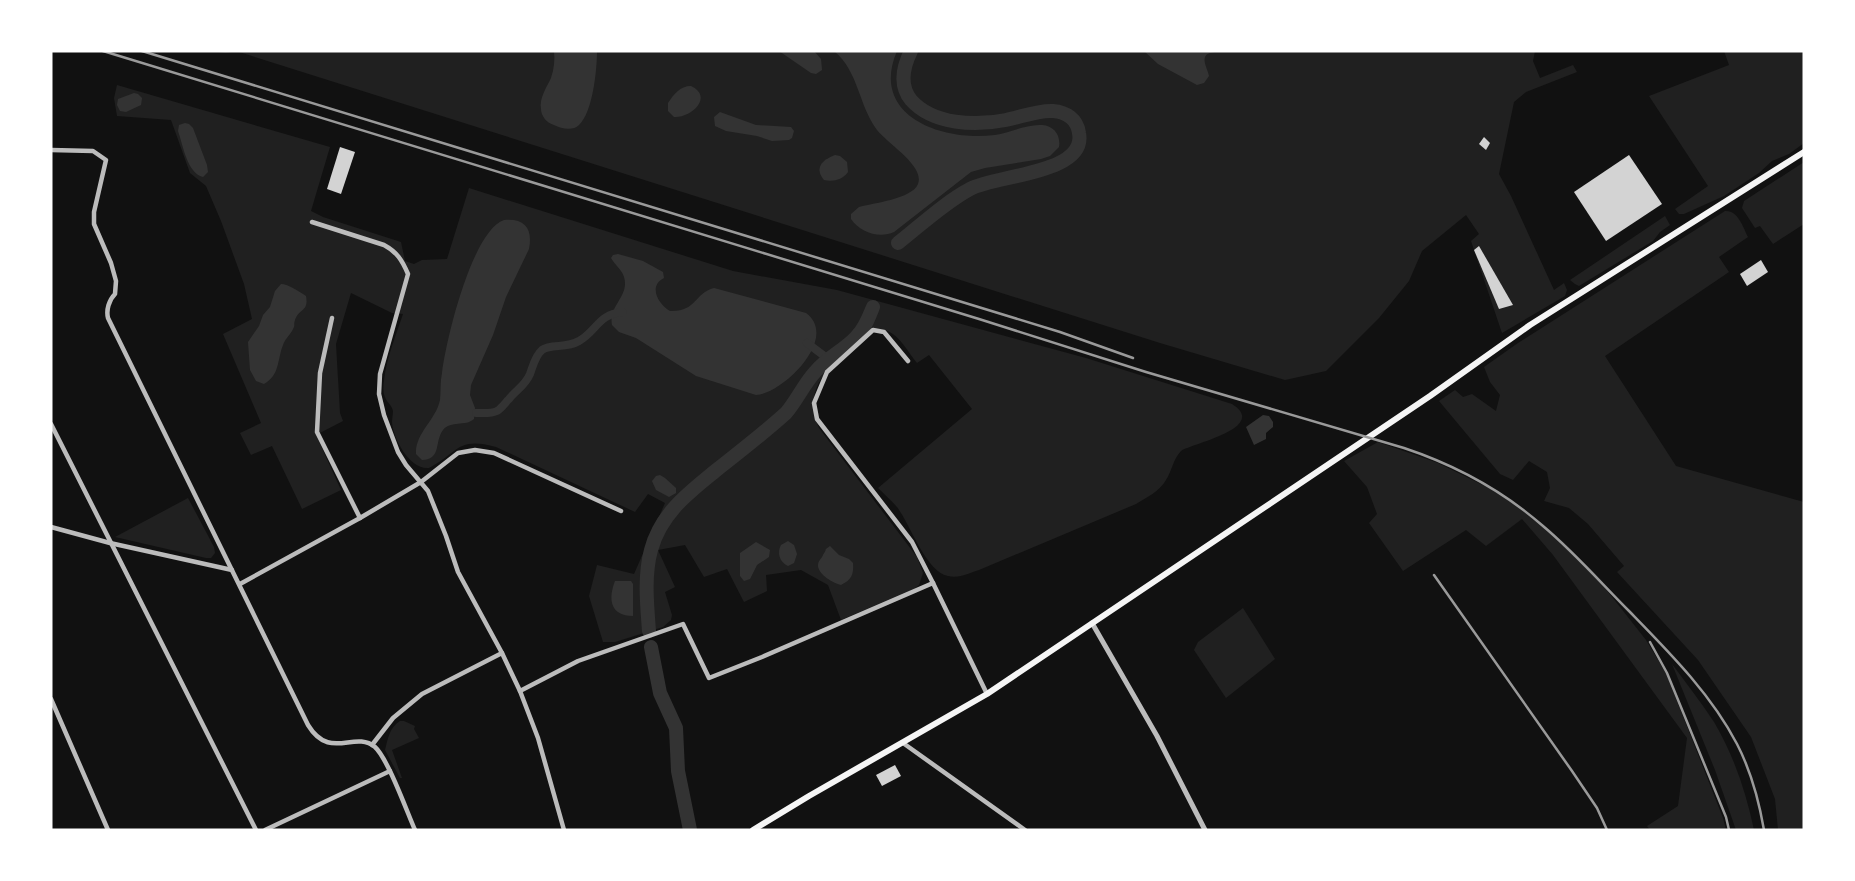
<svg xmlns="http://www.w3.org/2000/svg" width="1855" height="881" viewBox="0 0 1855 881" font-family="'DM Sans',sans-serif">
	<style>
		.green { fill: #202020 }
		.water { fill: #333 }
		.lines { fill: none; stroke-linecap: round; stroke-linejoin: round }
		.canal { stroke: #333; stroke-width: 8 }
		.river { stroke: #333; stroke-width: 14 }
		.building { fill: #d3d3d3 }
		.minor { stroke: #bcbcbc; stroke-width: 4.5 }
		.tertiary { stroke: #bcbcbc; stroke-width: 5 }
		.secondary { stroke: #f5f5f5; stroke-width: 6 }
		.rail { stroke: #9a9a9a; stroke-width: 2.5 }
	</style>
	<rect width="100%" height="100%" fill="#111"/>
	<g class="green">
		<polygon points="210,51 1535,51 1533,61 1540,78 1573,65 1577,72 1526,92 1514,102 1499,174 1511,196 1554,290 1564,283 1567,290 1565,296 1502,333 1471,241 1479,234 1466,215 1422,251 1409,281 1379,318 1326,371 1285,380 1160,343 236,51 226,53"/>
		<polygon points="1724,51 1804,51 1804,143 1789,154 1772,161 1759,173 1724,196 1684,214 1679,214 1675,209 1708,186 1649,96 1729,65"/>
		<path d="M117,85L330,147L311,211L323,217L401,242L405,261L414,264L422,260L447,259L469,188L733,271L837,290L1086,358L1232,404C1270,428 1190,444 1181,451C1173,459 1172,471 1166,480C1159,492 1147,497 1136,504L979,570C969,573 959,579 948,576C926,572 910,524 897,507C891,500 884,494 878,488L972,409L929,355L917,363C905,348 893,322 870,331C841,358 798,382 819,428L917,557L923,573L919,585L914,589L841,620L828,585L801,570L766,575L767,591L744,602L727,569L704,577L685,545L658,550L675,587L665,592L672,615L671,620L663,627L615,642H603L589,596L597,565L634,574L665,503L648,494L635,512L496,447C457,436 458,453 429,468C410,470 393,439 392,422C392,419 393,414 393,411C392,405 387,403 385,397C383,393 383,386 384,381C386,359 396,335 403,314L392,313L351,293L336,344L340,413L343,421L316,435L341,490L302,509L272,446L251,455L240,433L261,423L223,334L252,319L244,284L221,221L206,186L190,173L171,120L117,116L114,98Z"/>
		<polygon points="1804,162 1804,224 1773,244 1760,226 1755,228 1742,208 1744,201"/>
		<path d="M1725,211C1738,210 1743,227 1748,237L1719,257L1729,272L1605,356L1676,466L1804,502V830H1778L1775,799L1751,737L1698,660L1617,572L1624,566L1588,524L1569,508L1544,501L1550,488L1547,472L1529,461L1513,480L1500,474L1439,401L1455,390L1463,397L1472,394L1496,411L1500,395L1490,382L1484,367L1518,343Z"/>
		<polygon points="1665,216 1670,225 1660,232 1653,241 1579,286 1575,284 1570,280"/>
		<polygon points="1378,442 1438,463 1493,490 1525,511 1569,549 1590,569 1646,640 1666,673 1723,818 1726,830 1650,830 1647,826 1678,806 1687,738 1553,555 1522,519 1486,546 1466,530 1403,571 1369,523 1377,514 1367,487 1344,461"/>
		<polygon points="188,498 214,547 215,553 211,558 206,558 115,537"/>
		<polygon points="1243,608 1275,659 1226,698 1194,650 1198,642"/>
		<path d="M1672,664C1686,683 1701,702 1714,722C1734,756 1746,792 1754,830H1736L1715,770Z"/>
		<path d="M400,721H404L415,726L414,729L419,738L392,750L402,778H400L385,750C388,739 389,728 400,721Z"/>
	</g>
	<g class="water">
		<path d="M554,51H597C597,69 593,112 579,125C573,131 562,129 554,125C547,123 541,116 541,109C539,98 547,87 551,78C554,69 555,60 554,51Z"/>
		<polygon points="779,51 814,51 821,59 822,70 816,74 811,73"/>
		<path d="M834,51H897C869,116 942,142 995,135C1010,133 1026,124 1042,125C1054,126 1061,135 1059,147L1050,156L1041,159L985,168L971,172L894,232C879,239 860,232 851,219V214L859,207C873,203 912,199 918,184C925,166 888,144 877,130C858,104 859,72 834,51Z"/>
		<path d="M1144,51H1220C1217,52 1213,52 1210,53C1199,56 1208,69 1209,76L1204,83L1197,85L1158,64Z"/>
		<path d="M691,86C714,97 691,118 674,117L668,111V103C674,94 680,86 691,86Z"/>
		<polygon points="134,93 138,94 142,98 141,105 126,112 120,111 117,105 118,99"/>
		<polygon points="720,112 756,125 791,127 794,131 792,138 789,140 772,141 757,136 726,131 715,126 714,117"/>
		<path d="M185,123L189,124L193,128L207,165L208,172L203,177C187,173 183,145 178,131L179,125Z"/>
		<path d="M835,155L840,156L847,162L848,172C842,180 833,182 824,180C814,168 822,160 835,155Z"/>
		<path d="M504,220C525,218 533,229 529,249L506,297L493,335L471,385L470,395L475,408L474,419C465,427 451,420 443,430C434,442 442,459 422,460L416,454C415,433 436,420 440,400C441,391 440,382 442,373C446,340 472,231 504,220Z"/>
		<path d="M618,254L643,261L663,272L664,278C648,286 658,304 670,311C697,312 694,293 714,288L806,313C840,338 782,394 756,395L696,376L636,338L619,332L612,325C608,306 630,296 624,277C622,270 615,265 611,258L613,255Z"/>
		<path d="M281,284C288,284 300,292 306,296C309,312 299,308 295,320C293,327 296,324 292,331C289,336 285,339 283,345C277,360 280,375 264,384L256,381L250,370L248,342L259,326L263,315L270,307L275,291Z"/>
		<polygon points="1263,415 1269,416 1273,422 1273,427 1266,433 1266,439 1254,445 1246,427"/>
		<polygon points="660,475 665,478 676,488 676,493 669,497 656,490 652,481 656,476"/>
		<path d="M788,541L794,545L797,554L794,563L788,566C779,562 777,552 781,545Z"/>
		<polygon points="756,542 770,550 769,557 757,565 750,579 744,581 740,576 740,553"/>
		<path d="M830,546L839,555L849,559L853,563C854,575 851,580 841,585C833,583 819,575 818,566C818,560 821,560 823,555C829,546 822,552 830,546Z"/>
		<path d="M615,581H631L633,584V616C610,616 608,599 615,581Z"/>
	</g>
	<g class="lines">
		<g class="canal">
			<polyline points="807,343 827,358"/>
			<path d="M476,413C482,413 491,414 497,411C502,408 505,403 509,399C516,390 525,386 530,374C533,366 535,356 542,350C551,343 566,349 579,341C597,331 598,314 623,312"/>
		</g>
		<g class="river">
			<path d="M898,243C921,225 944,203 970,189C995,175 1087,174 1079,133C1077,119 1066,112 1053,111C1038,110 1021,117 1006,120C976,126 933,125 911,100C899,85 903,67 911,51"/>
			<path d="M649,631C647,604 644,576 651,550C661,512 691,491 719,468C742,450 765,432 786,413C797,400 804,384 815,372C827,357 845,350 857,336C865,328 869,317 873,307"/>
			<polyline points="651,647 660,693 676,728 678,771 690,830"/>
		</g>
	</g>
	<g class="building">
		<polygon points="1484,137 1490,143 1486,150 1479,144"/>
		<polygon points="340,147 355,152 341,194 327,189"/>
		<polygon points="1629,155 1662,204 1606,241 1574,192"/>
		<polygon points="1479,246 1513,305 1499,309 1474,250"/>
		<polygon points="1761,260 1768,272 1747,286 1740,274"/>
		<polygon points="895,765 901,776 882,786 876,775"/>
	</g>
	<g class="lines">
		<g class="minor">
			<path d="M51,150L93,151L106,160L94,212V224L111,263L116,281L115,294C109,300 106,310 108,318L308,725C330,761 354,730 375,747C388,759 407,812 415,830"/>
			<path d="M312,222L384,245C397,252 402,260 408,274L380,374L379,394L384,415L398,452L406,465L428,491L446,536L458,572L502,653L520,691L538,738L564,830"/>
			<polyline points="332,318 320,373 317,432 360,518"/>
			<polyline points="908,361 884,332 873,330 827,372 814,403 817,419 912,542 933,583 987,694"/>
			<polyline points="51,424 256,830"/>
			<polyline points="51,527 110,543 232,570"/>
			<polyline points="240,584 360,518 421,482 458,453 475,450 494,453 621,511"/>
			<polyline points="520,691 578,661 683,624 709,678 762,657 933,583"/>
			<polyline points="51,699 108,830"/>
			<polyline points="903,743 1025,830"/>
			<polyline points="372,745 393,718 422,694 502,653"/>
			<polyline points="265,830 390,771"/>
		</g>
		<polyline class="tertiary" points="1092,623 1157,736 1205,830"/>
		<polyline class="secondary" points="753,830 809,796 987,694 1430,396 1530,325 1804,152"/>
		<g class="rail">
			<path d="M103,51L979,319L1146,372L1404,448C1455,465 1503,491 1543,526C1574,552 1601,583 1630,612C1669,652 1711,694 1737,744C1751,771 1759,801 1764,830"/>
			<polyline points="142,51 1060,332 1133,358"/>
			<polyline points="1434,575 1572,771 1597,808 1607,830"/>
			<polyline points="1650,642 1667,673 1726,817 1729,830"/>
		</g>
	</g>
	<rect width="1855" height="881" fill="none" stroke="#ffffff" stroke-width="105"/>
</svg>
